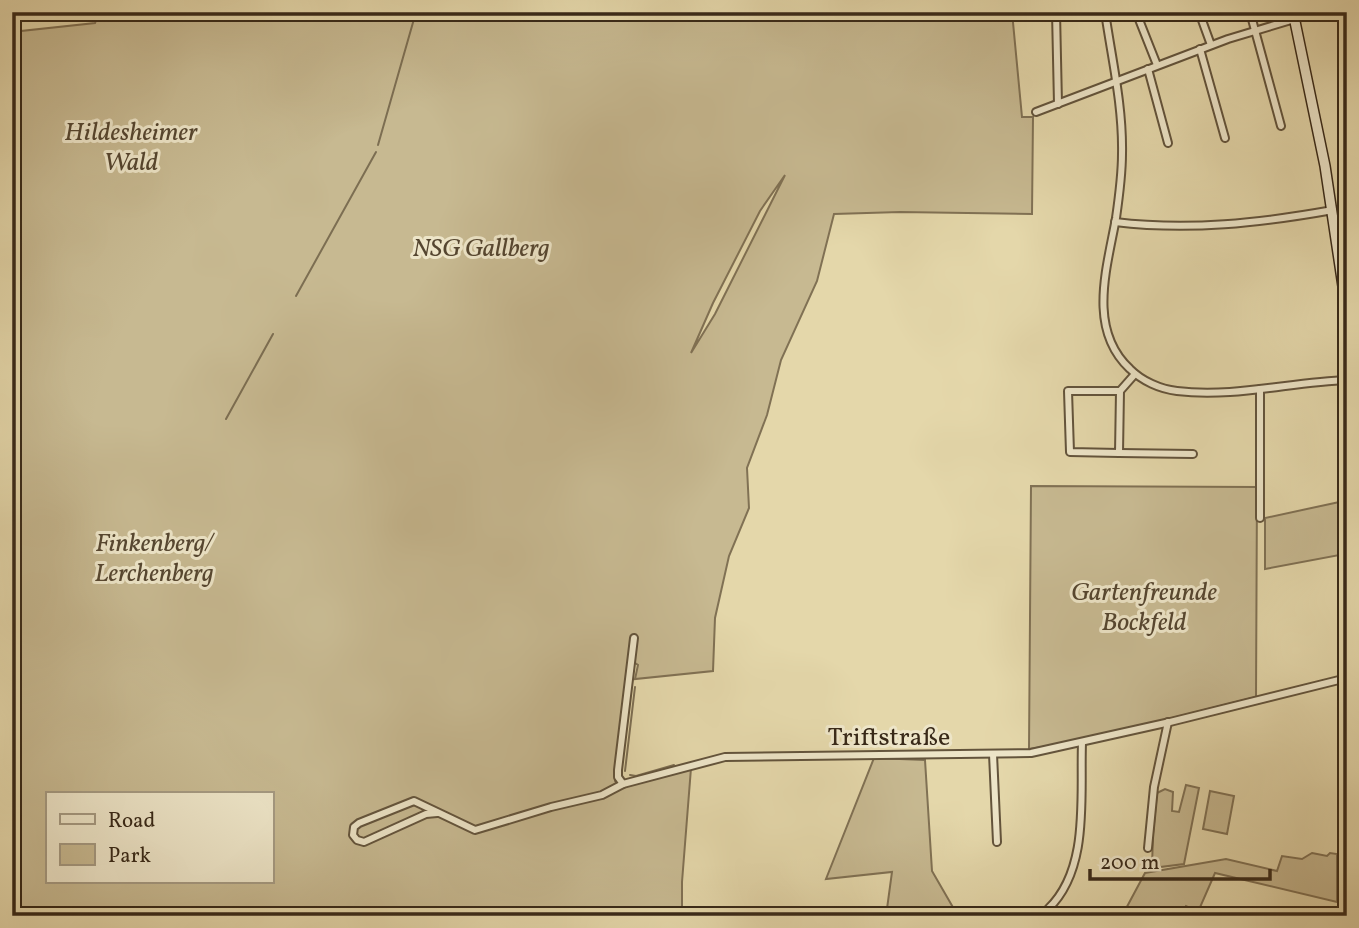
<svg xmlns="http://www.w3.org/2000/svg" width="1359" height="928" viewBox="0 0 1359 928" font-family="Vollkorn,serif">
	<style>
		.green { fill: #c7b991; stroke: #807154; stroke-width: 2; fill-rule: evenodd }
		.lines { fill: none; stroke-linecap: round; stroke-linejoin: round }
		.stream { stroke: #7c6e52; stroke-width: 2 }
		.street-casing { stroke: #63543c; stroke-width: 10 }
		.secondary-casing { stroke: #382918; stroke-width: 12 }
		.street { stroke: #ede5c8; stroke-width: 6 }
		.secondary { stroke: #ede5c8; stroke-width: 9 }
		.labels { text-anchor: middle; stroke-width: 6; stroke-linejoin: round; paint-order: stroke }
		.park-label { font-size: 26px; font-style: italic; fill: #554630; stroke: #ede5c8 }
		.street-label { font-size: 26px; fill: #382918; stroke: #ede5c8 }
	</style>
	<rect width="100%" height="100%" fill="#e4d7aa"/>
	<filter id="stains"><feTurbulence type="fractalNoise" baseFrequency=".00286" numOctaves="4"/><feColorMatrix values="0 0 0 0 .2 0 0 0 0 .09 0 0 0 0 .02 0 0 0 .5 -.17"/></filter>
	<radialGradient id="worn" r=".72"><stop offset=".6" stop-color="#630" stop-opacity="0"/><stop offset="1" stop-color="#630" stop-opacity=".3"/></radialGradient>
	<g class="green">
		<path d="M99,12H1012L1022,117H1033L1032,214L900,212L834,214L817,281L781,360L767,415L747,468L749,508L729,556L715,618L713,671L635,679L638,665L629,659L615,781L621,788L691,768L682,882V916H12V32L95,23ZM785,175L715,314L691,353L713,303L760,211ZM47,793H271V881H47Z"/>
		<polygon points="1031,486 1257,487 1256,697 1081,741 1029,749"/>
		<polygon points="1344,501 1345,554 1265,569 1265,518"/>
		<polygon points="874,758 925,760 932,871 958,916 886,916 892,872 826,879"/>
		<polygon points="1186,785 1199,788 1184,864 1152,868 1153,834 1157,793 1165,789 1173,792 1172,811 1179,812"/>
		<polygon points="1210,791 1234,796 1227,834 1203,829"/>
		<polygon points="1312,853 1327,856 1330,853 1337,854 1337,902 1215,873 1198,912 1186,906 1181,916 1122,916 1145,873 1226,859 1277,871 1282,856 1302,859"/>
	</g>
	<g class="lines">
		<g class="stream">
			<polyline points="378,145 416,12"/>
			<polyline points="296,296 376,152"/>
			<polyline points="226,419 273,334"/>
			<polyline points="12,752 18,740"/>
			<polyline points="625,771 635,687"/>
			<polyline points="630,775 636,776 674,765"/>
		</g>
		<g class="street-casing">
			<g id="street">
				<polyline points="1056,12 1058,104"/>
				<path d="M1105,12C1112,60 1123,106 1122,154C1122,176 1119,197 1116,218C1107,268 1087,329 1130,369C1142,381 1160,389 1177,391C1233,398 1291,382 1347,380"/>
				<polyline points="1136,12 1157,65"/>
				<polyline points="1199,12 1211,45"/>
				<polyline points="1250,12 1281,126"/>
				<polyline points="1200,49 1225,138"/>
				<polyline points="1148,69 1168,143"/>
				<polyline points="1036,112 1228,39 1318,12"/>
				<path d="M1115,222C1189,231 1260,223 1333,210"/>
				<polyline points="1120,391 1119,453 1070,452 1068,391 1120,391 1135,374"/>
				<polyline points="1119,453 1193,454"/>
				<polyline points="1260,518 1260,389"/>
				<polyline points="993,754 997,842"/>
				<polyline points="623,784 618,777 618,770 634,638"/>
				<polyline points="437,813 426,814 364,842 357,840 353,835 354,827 359,823 414,801 475,830 551,807 602,795 623,784 725,757 1031,753 1170,722 1347,678"/>
				<polyline points="1148,848 1154,787 1168,722"/>
				<path d="M1048,909C1090,869 1080,796 1082,743"/>
			</g>
		</g>
		<g class="secondary-casing">
			<polyline id="secondary" points="1293,12 1325,166 1347,313"/>
		</g>
		<use href="#street" class="street"/>
		<use href="#secondary" class="secondary"/>
	</g>
	<g class="labels">
		<g class="park-label">
			<text x="131" y="140">Hildesheimer<tspan x="131" dy="30">Wald</tspan></text>
			<text x="481" y="256">NSG Gallberg</text>
			<text x="154" y="551">Finkenberg/<tspan x="154" dy="30">Lerchenberg</tspan></text>
			<text x="1144" y="600">Gartenfreunde<tspan x="1144" dy="30">Bockfeld</tspan></text>
		</g>
		<g class="street-label">
			<text x="889" y="745">Triftstraße</text>
		</g>
	</g>
	<rect width="1359" height="928" fill="none" stroke="#e4d7aa" stroke-width="42"/>
	<rect x="14" y="14" width="1331" height="900" fill="none" stroke="#382918" stroke-width="3.5"/>
	<rect x="21" y="21" width="1317" height="886" fill="none" stroke="#382918" stroke-width="2"/>
	<rect x="46" y="792" width="228" height="91" fill="#ede5c8" stroke="#a59a82" stroke-width="2"/>
	<rect x="60" y="814" width="35" height="10" fill="#ede5c8" stroke="#a59a82" stroke-width="2"/>
	<text x="108" y="827" font-size="21" fill="#382918">Road</text>
	<rect x="60" y="844" width="35" height="21" fill="#c7b991" stroke="#a59a82" stroke-width="2"/>
	<text x="108" y="862" font-size="21" fill="#382918">Park</text>
	<path d="M1090 869v10h180v-10" fill="none" stroke="#382918" stroke-width="3.5"/>
	<text x="1100" y="869" font-size="21" fill="#382918" stroke="#ede5c8" stroke-width="5" paint-order="stroke">200 m</text>
	<rect width="100%" height="100%" filter="url(#stains)"/>
	<rect width="100%" height="100%" fill="url(#worn)"/>
</svg>
